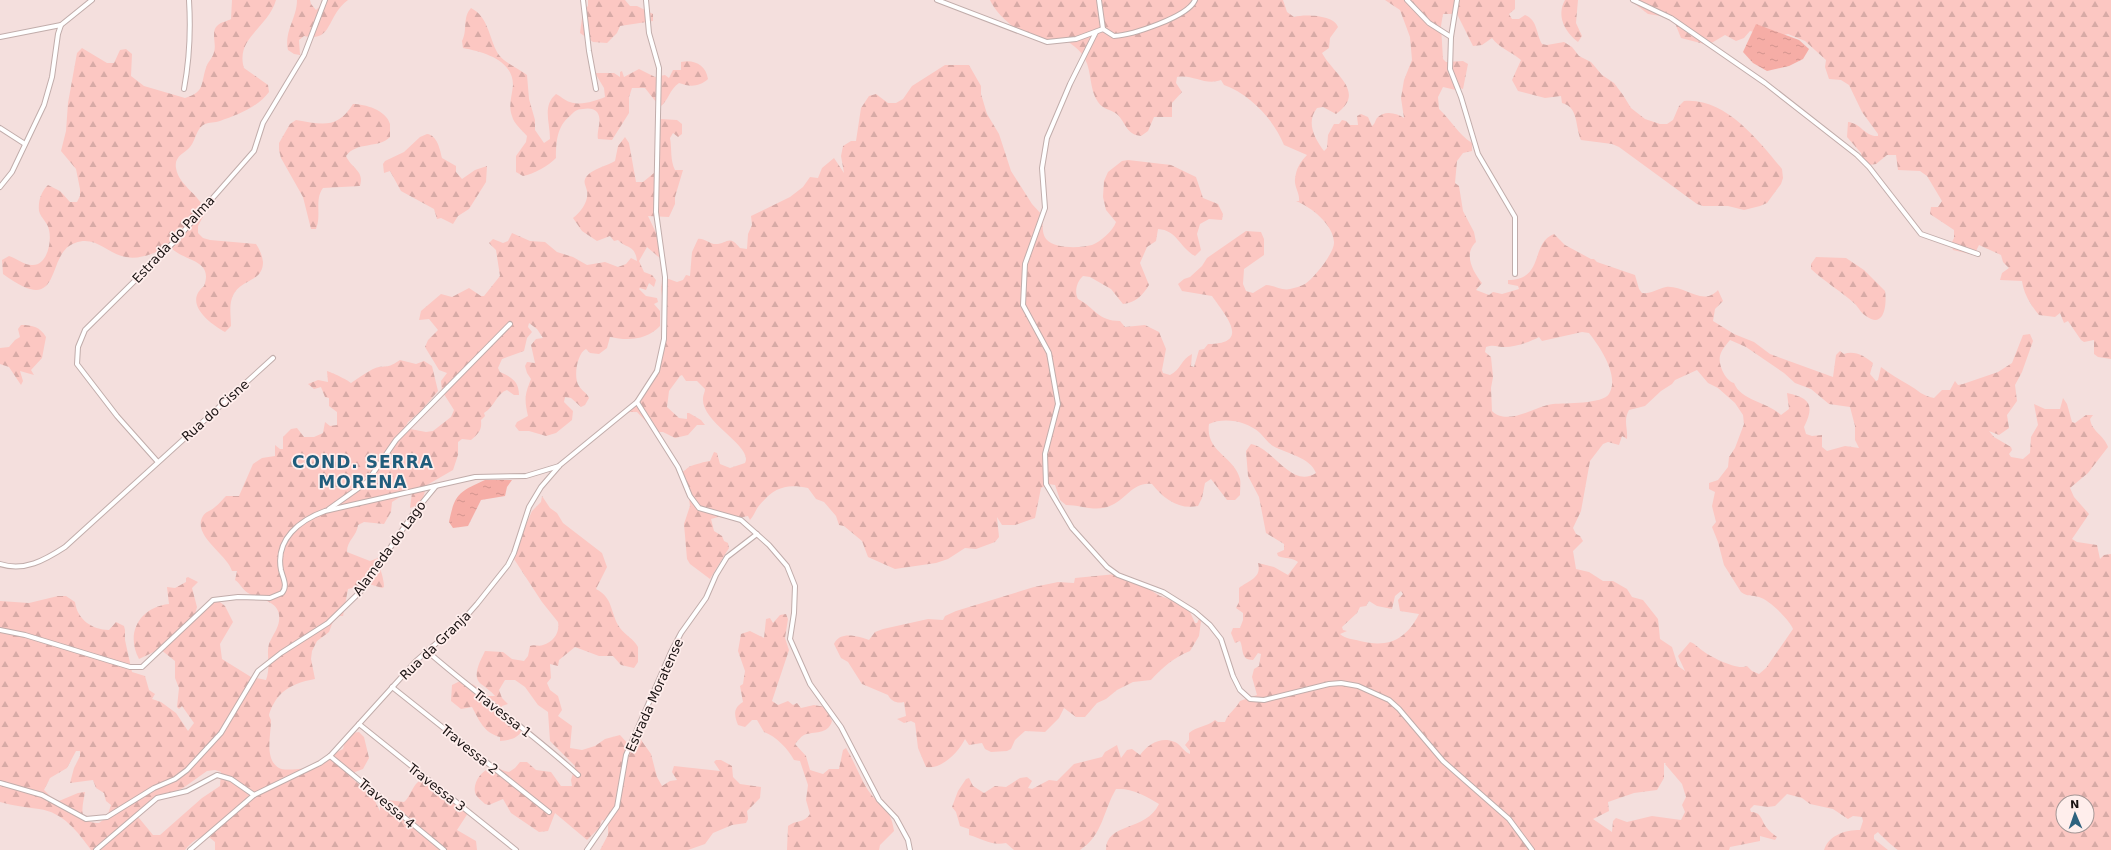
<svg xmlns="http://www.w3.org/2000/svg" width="2111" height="850" viewBox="0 0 2111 850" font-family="'DejaVu Sans',sans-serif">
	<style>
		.forest { fill: url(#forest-firs); fill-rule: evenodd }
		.water { fill: url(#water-ripples) }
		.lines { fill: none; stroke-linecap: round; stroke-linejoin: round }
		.street-casing { stroke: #c1adab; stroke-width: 6 }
		.street { stroke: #fff; stroke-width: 4 }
		.labels { text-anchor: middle; stroke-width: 3.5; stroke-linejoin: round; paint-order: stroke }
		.street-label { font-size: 13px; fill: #191212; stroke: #ffeeec }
		.district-label { font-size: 17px; font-weight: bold; letter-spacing: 1px; fill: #205d7c; stroke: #ffeeec }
	</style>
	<defs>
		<pattern id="forest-firs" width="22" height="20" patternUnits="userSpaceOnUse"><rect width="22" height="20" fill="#fcc7c2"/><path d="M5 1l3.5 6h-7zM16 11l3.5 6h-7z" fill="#d7aaa6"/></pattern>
		<pattern id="water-ripples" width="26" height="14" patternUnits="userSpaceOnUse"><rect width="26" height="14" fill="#f6ada6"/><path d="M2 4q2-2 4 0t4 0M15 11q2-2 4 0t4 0" fill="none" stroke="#d2948e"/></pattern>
	</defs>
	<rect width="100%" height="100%" fill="#f4dfdd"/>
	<g class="forest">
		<path d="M232,0H276C268,28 235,38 244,68L268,85L269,92C258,107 237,115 220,121C215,123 209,122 205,124C196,128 196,140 190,147C184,154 174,156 176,168C179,187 202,195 205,213L198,226V233L203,238L210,240L256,244C260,250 262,255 263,262C263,281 244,279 235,292C228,302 231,315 231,326L225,332C209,323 183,303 204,286C214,259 184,262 170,247C156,252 141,260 126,257C107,254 96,235 75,243C44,253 65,320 3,274L2,260L9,256C16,258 24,265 32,265C47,266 52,242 49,230C48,223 41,218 39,211C38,201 41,192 48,185L60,191L70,202H77L80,196V189L76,169L61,151L66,131L68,103L77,53L82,48L107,63H114L120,50L126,49L132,54L131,76L144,86L185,98C206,92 200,83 207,65C209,61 213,57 214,52C217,44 210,31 218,25C221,22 228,21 231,19Z"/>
		<path d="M297,0H310L311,4L316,10L327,0H348C326,16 333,43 304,36L299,40L300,55L294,54L288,50C284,31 297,18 297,0Z"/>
		<polygon points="588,0 625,0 630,6 637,6 653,14 653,21 620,26 617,33 607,43 593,42 580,33 583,11 588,6"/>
		<path d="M990,0H1283L1287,12L1294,17C1305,14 1334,15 1338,27L1330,38L1329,48L1322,53C1334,75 1367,92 1336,114L1323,107L1317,108C1306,122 1314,138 1324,151L1327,148L1328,135L1334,124H1339L1342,120L1346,121L1350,125H1358L1357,116L1361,114L1368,117L1372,126C1375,124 1375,121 1377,118C1384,110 1397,113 1404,118L1401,98L1404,80L1412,60L1410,37L1400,10L1385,0H1455V3L1457,0H1515V9L1509,14L1512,19H1519L1525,15C1538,20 1536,34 1542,44L1547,45L1564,42L1572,47L1579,56L1591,62L1602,75L1614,83L1623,95L1631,108L1645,119L1660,124H1667L1673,120L1679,106L1684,101C1725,97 1759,141 1782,169L1783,178L1781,184L1767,203L1760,206L1744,210L1728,206H1703L1697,204L1619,147L1612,144L1581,140C1575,127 1579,107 1562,103L1561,96L1545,98L1518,91L1512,80L1521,60C1512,52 1499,48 1492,38L1482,45L1473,46L1457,14H1443L1441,26L1443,59L1446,62L1463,61L1468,64L1463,89L1460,88V91L1443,87L1438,97L1439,109C1451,120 1458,134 1472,143V151L1463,153L1457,161L1455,183L1459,186L1463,211L1474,232L1476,242C1463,254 1473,272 1482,283L1476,290L1489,295L1493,292L1502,294L1519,289L1518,286L1508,284V280C1545,280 1530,243 1554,234L1565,245L1591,259H1594L1597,262L1635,275L1639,289L1642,293C1651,294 1657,289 1666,287C1685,285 1702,307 1718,290L1723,301L1715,309L1713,321L1734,334L1754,342L1770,354L1833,377L1836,355L1840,351L1844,354C1854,350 1865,356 1873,363L1870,374L1876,381L1878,380L1881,367C1890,374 1899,379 1909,385C1918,390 1922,396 1934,398L1942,390H1950L1955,381L1958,385L1963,384L1998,372L2012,363L2023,335L2030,334L2033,341L2022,372L2015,385L2017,401L2007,415L2009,428L1999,435L1989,431L1994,437L2011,447L2012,450L2009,454L2011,457L2023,459L2030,453L2031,437L2038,425L2034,404L2045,409H2060L2063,398L2067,404L2072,422L2075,423L2086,415H2093L2090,419C2092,432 2104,435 2108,447L2088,473L2070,488L2074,497L2089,514L2072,539L2077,542L2097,545L2100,559L2104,555L2111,554V850H1898C1896,849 1879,834 1878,832L1874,835V839L1888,850H1824C1829,835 1845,830 1860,830L1863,821L1862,817L1853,816L1848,819L1833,809L1810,804L1802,798L1787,794L1775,806L1768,807L1754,805L1750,809L1751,812C1762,812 1761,821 1767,828C1769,831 1773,834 1777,837L1775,840L1760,836V841L1730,847L1729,850H1106C1106,822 1146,832 1159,804C1146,796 1132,788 1116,789C1103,811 1103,835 1080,850H1014L1006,843C991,846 983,839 969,835V829L960,826L956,812L952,807L958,791L966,779L969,778L973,786L984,793L995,786L1006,787L1020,778L1027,777L1032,781L1028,788L1032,789L1049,780L1057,781L1074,764L1102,757L1105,752L1117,745L1121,758L1127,750L1132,749L1140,755C1148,744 1161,736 1175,742C1181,745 1184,752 1190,754V751L1185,745L1189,740V733C1197,726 1207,727 1215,720L1218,722H1225C1228,713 1236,709 1240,701L1257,695L1252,677L1254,669L1259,666L1261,654L1258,653L1253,660C1240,660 1244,649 1240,641L1235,643L1231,633L1233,628H1240L1243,620V613L1236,608L1239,602V588C1249,580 1262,578 1258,563L1274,567L1288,575L1298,562C1292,557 1285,559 1278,556L1277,553L1284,550V544L1266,533L1259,497L1248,476L1246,451L1251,444C1274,448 1291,489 1316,473C1310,457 1287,454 1273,446C1268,443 1265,438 1260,433C1247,421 1224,417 1209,424C1205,452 1234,456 1240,479C1241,483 1240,490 1240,495L1235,500H1227L1211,479L1205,483L1202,498L1198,506C1179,510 1164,499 1152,484C1134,481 1127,498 1112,505C1097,513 1081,505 1066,505L1060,500L1055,485L1048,484L1041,488L1035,518L1015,525H1002L997,517L999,537L995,542L976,549L965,548L948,559L936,563L895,569L868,557L862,541L844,526L839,525L836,516L824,502L816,499L808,488C785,483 773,488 758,507C755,511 754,516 750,520L748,516L734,519L718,517L711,519L714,531L722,536L724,541L728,543L729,548L710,579L690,564L687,559L684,524L690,506L688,491L679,473C685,472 686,468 691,466C694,465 706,461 710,461L714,452L717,453L720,464L730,468L745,463C754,446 701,423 703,398C703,395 705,392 705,389L697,381H686L682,375L680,376L669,391L667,407L679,418L687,419V413H689L701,420L705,425H697L688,435L675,438L663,432H656L637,412H630L617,419L639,397L658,363L666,324L661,289L662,281L666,278L677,282L683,280L686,275L690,276L692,252L698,239C704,238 708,243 714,244C727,245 728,233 740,248L747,249L748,234L752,225L751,216L790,197L803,187L810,177L818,178L822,168L834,158L844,173L841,156L843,146L851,141H856L861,108L869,96L876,94L888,103H896L903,99L912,86L945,65H969L981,86V94L987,114L999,134L1011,171L1032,204L1043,216C1043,223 1041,234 1047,240C1055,249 1081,248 1092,245C1100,242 1113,231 1116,222L1106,210L1103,197L1104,181L1108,172L1122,161L1128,160L1171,165L1196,177L1203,198L1218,204L1223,214L1222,220L1209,219L1200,224L1197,234L1201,250L1195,256C1180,248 1177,230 1158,229L1156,241L1147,247L1140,263L1149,285C1143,295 1135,303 1123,304L1111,289L1090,277L1083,276C1077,281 1074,292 1078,299C1095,308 1098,321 1120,321L1125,327L1145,325L1159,332L1166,349L1162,370L1163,373L1170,375C1181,370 1181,359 1192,354L1191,366L1194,367L1199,350L1204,349L1208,344C1252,344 1225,315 1212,296L1182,291L1178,284L1184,279L1190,277L1202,266L1207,258L1246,231L1261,232L1264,239V255L1244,269L1243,284L1246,291L1253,293L1266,285C1274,285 1282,291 1290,289C1295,288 1301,286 1305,284C1314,278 1335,252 1334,242C1333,224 1311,207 1296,201H1299C1300,193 1294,187 1295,179C1296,169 1300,162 1307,155L1284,145C1274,120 1250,94 1224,85L1221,80C1205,86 1193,74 1177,77L1176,83L1182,92L1172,103V117H1154L1148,131L1141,136C1126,134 1127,125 1118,115C1111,109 1103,110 1098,102C1089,89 1092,72 1085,59C1080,49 1071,44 1063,38C1040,52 999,21 990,0ZM1582,332L1589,333C1600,347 1620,376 1609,394C1603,404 1565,403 1553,404C1537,405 1508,427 1492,411L1491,388L1493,377L1491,357L1485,352L1486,347C1494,344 1497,347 1505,347C1515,347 1530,342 1539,337L1542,341ZM1730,340L1746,347L1784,373L1795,383L1811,389L1829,404L1850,407L1855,426V440L1859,448L1845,446L1827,451L1822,447V435L1812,436L1806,434L1804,427C1815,405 1810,398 1787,393L1789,409L1781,415C1768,402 1741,401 1734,383C1725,381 1718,364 1720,356C1721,350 1727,344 1730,340ZM1697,370L1708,383L1718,388L1735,403L1743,415L1744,424L1735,448L1729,457L1728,467L1718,480L1709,483V489L1715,492L1712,506L1716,522L1712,527L1718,542L1724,565L1741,592C1747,597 1752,595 1759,597C1768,599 1790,620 1793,629L1766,668L1759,674L1752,671L1747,666C1738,671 1711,657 1703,651C1698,648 1696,644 1690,642L1678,656L1685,671L1678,666L1672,647L1660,639L1658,619L1643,600L1632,597L1627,589L1613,581H1603L1589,572L1576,569L1573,551L1583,541L1580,536L1576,534L1573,528L1581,511L1590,461L1603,444L1608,442L1619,445L1622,436L1627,439C1628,428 1623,421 1629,410L1645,406L1661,391L1672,384L1675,380ZM1401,591L1403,594L1398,600L1400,611L1419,614C1406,640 1388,648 1360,641C1353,639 1346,639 1340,634L1347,631L1343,630L1342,627L1357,613L1360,607L1366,606L1369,601L1377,606L1392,609L1395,596ZM1664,763H1666L1665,764L1682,784L1686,797L1682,805L1685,812L1681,820L1652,816L1627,822L1616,818L1613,821L1612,832L1593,819L1609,811L1608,802L1634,793L1657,790L1664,778ZM2063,802H2087V826H2063Z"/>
		<path d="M1565,0H1578L1576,23L1582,36L1578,42C1565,32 1556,16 1565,0Z"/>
		<path d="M1630,0H2111V359L2098,357L2094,354V340L2084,342L2081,340L2068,321L2064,323L2060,313L2055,317L2039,315C2031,305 2024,295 2022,281L2000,280L2002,273L2009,268L2003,262L2001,255L1979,245L1974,255L1953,250L1951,244L1954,238V230L1930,214L1931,207H1938L1942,201L1927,176L1920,171L1898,170L1896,155H1887L1876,164L1869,165L1862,160L1861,153L1847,137L1848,122C1861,123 1865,137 1878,136V134L1862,112L1849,85L1841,80L1829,79L1825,67L1826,60L1805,41L1788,34L1774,37L1750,31L1744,38L1736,41L1725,35L1708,45L1681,38L1675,23L1667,17L1648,14Z"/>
		<path d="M471,8C487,16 489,35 496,50C501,62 517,67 527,75L529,99L535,120V130L544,143L550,139C550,122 542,106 556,94C561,96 565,101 570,102C581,106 595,101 605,97L604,88L595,73H614L620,77V72L622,71L624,77L639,69L655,77L665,75L669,78L673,70H681V62C694,59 706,65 708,79C699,87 690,87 679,83C669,90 669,100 660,107L645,88H632L629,97V113L612,140L598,139C596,131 603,120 597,112C594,108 587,108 583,109C576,109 574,112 570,116C557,126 556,142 556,158C548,166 534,174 523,176L516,172V156L526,142L527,136C522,130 514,124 512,116C508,106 512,96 513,85C513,60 484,52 463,48L462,41C468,30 462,18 471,8Z"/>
		<path d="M353,104C365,104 386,110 390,124C390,128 390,133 390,137C378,149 357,141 346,156C351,168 365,171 360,186L323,188C314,200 322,215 316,229H311L303,197L281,158L279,150V143L290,124L296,120C321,124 337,130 353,104Z"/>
		<path d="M661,119L677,120L682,124V134L678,137L673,133L670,138C672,149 670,160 675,170H683L675,197V204L669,217L648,216L658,237L661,259L647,247L639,261L644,272L652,275L656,280L654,287L649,283L646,290L640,288L639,289L646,296L657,298L658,302L654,304L660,311V326C647,340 628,341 610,337L607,348L599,354L590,353L586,349C577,353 573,378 579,386C582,391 587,393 589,398L585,405L581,407L571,398L565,397L564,402L573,411L572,420L556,433L546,436L529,431H519L515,426L517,422L528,416C524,399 525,394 531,379L527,373L525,366L527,362L535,363L531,345L536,339L543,338L537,329L529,323L528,327L532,332L527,338L524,351L502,359L498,368L500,372C511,377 519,381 519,395H514L507,390C497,393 495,406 484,413L485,416L481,420C482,430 479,433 471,440L462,439L458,442V455L453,470L427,485L421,504L410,508L412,493L408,492L392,502L391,512L384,524L364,522L358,525C357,536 347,540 347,552L370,561L378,558C379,568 384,577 384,587L382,588L369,584L348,589L343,616H335L329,632L317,641L312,651L311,659L315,679C303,681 287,686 279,696C275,700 270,710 269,715C269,717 271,719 271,721C271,735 264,759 279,768C286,772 309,767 319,767L333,754L343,749L345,741L352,733L359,732L364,737L369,758L363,769L355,772L353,779L373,797L380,811V802L388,800L404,802C410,797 412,787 418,782C432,771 460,804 468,813L457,830L476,841L477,850H215V842L209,837C196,837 193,841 185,850H91C78,832 63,812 39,809C26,807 13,806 0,802V601L29,603L58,596H66L75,602C77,619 92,630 109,630L116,622L124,626L125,630V640L132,672L145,676L149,690L155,694L152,699L161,702L176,713L188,731L194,723L182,706L179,709L177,707L179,688L175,678V661L160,649L139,659C125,633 140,607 169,604L167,587L175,588L186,582V578L188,577L198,582L192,588L197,607L195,614L216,599L225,606L233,622L220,644L222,659L251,677L266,680C271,666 266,655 269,644C272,636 278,629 279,621C282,601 260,600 248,593C242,589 240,583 235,580L237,571H232C228,555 191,535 203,516C206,511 211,511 215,507C219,504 223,499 226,496H239L253,464L262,458L275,456V445L280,449H283V437L291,429L297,428L304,437H314L323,433L325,422L330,426L337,425V412L329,406V398L325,397L321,387L314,389L308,384L318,380L328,382L327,371C331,372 348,380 351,383C357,379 372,368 379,367C390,366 389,367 400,360L416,364L424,361L432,366L438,391L420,412L408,422L405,428L426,432L433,431L451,417L454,410L442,391L441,381L447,373L439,370L425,347L428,340L438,330L429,319L419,320L421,311L441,294L452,297L469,288L481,296H484L500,276L496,250L489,243L493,239L503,243L508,241L512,233L530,241L545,242L557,252L573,257L587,265L605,262L618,267L626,264L631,258L637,261C635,244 626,249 618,240L614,241L610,236L597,241L582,231L573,218C581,212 589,201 587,191C586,185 582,182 587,176C592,169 607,166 615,161L618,146L625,137L629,143L636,182H643L654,173L655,151ZM76,751H80V756L74,768L70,783L93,780L96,788L104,793L106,801L111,805L107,817L99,823C76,823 83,806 85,792L78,793L59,801L52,798L44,790L50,778L67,768ZM215,770L221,772L220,786L202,798L160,835H153L139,818L136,817L157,799L183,788L207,771Z"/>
		<path d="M427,134C437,135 440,149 442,158L456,166V172L462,179L475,170L487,166L486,182L469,209L458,216L453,224L441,218L437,219L434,209L401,191L390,171L384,173L383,164L385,161L404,152L420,137Z"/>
		<path d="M1816,257L1846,258L1864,270L1885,291C1887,303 1885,330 1866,316C1861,313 1859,308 1855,304C1842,292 1825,282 1811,269V264Z"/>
		<path d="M21,325C33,325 40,327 46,337L42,358L31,370L34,375L20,371L23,381L21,385L9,367L0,364V348L9,347L15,340L20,337L18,329Z"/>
		<path d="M542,496L550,508L557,513L563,523L602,553L607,567L596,589C614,598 610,614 620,628C625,635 634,639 638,647V662L634,668L621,665L613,656H599L575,647L559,660L558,666L550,664L551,678L547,683L550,690L558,696L562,710L558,716L572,726L570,748L582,750L595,746L605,739L620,735L630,746L639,737L651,754L657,777L662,786L670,781L677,780L672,772L674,766L720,771L714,762L716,760H721L732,766L733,777L740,784L761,787L760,798L747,811L748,819L746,823L732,825L713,833L705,844L688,850H600L608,835V822L602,820L599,828L587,840L555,813L548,831L539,832L511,813L503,799L489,805L485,804C482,801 478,798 476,795C471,785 481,770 491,768C497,767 503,771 509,772L515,768L520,762H527L536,770L551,772L561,786H572L571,780L575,766L550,741L548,712L538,705L525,687L515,680H505L499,690L502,698L508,704L502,706V708L522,730C518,739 509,740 500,741V737C484,733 479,720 472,707L461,709L451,701L452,685L462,680L474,685L487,696H495C491,691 486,688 481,684C471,676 481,660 485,651L503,652L512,659L524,661L528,656L530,646C534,644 539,647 543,645C554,642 560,632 558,622L542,602L512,556L532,511L541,502Z"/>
		<path d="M1116,574L1139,583L1160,596L1181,603L1190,612L1195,623H1197L1199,619L1201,621L1199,636L1190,651C1174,657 1162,668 1151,680L1133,682L1117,690L1106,699L1097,703L1085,717H1076L1064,708L1059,718L1045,732L1025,731L1015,740L1011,749L1007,751L991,752L985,749L982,743L969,745L965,739C959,752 941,770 926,767L918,748L915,723L911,721L904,723L897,719L906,716L904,702C897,704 891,701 888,695L862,684L848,662L841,658L834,644C840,630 860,637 869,640L875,632L883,629L928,619L943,620L945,616L956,611L1034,587L1058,582L1074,583L1075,578Z"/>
		<path d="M786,614L788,619L785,638L789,650L772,701L778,705L788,701L793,705L797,703L801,708L814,705L825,707L832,721C828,735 814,731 804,735C800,737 798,741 795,744L806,756L810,770L823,774L829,769H839L843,750L846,748C854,761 859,775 866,787C877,806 891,805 894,831L880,845L879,850H787L788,826C795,820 805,823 810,814L806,800L808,785L800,761L794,760C788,749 776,736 764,732L757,720H752L745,727L738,725C734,715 733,708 743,702L740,686L743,684L745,671L738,651L741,634L750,631L764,638L766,619L770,618L773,623L780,615Z"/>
	</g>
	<g class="water">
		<polygon points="1756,24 1799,40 1809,49 1803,59 1789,66 1767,71 1753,63 1743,52"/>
		<path d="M485,480H512L507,487L505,496L481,500L468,526L453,528L449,522C455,493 459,492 485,480Z"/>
	</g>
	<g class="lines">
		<g class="street-casing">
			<g id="street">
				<polyline points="583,0 589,51 596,89"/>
				<polyline points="937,0 1047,42 1076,39 1103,29"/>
				<polyline points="1099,0 1103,29"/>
				<polyline points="1407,0 1429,23 1451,37"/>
				<polyline points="1457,0 1451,37 1450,69 1461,97 1478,154 1515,217 1515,274"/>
				<polyline points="1633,0 1671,18 1765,83 1857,155 1869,167 1921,234 1978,254"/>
				<path d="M1103,29L1114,36C1132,35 1188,17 1195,0"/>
				<polyline points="1096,32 1070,84 1047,138 1042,168 1045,208 1025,264 1023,305 1049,353 1058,404 1045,454 1046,484 1072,528 1107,567 1118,575 1163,592 1195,612 1210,625 1221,639 1233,676 1240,690 1250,699 1264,700 1329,684 1341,683 1358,686 1389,700 1399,709 1443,761 1509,819 1532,850"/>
				<polyline points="0,37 61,25 92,0"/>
				<path d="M184,89C190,57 191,32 189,0"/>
				<polyline points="0,128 25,144"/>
				<polyline points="0,187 12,172 44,105 52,77 58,34 61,25"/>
				<polyline points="637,402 678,467 690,496 699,508 741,520 769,545 787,566 795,586 794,613 790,639 810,684 841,727 879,800 896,818 908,840 910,850"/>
				<polyline points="157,461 117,416 77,364 78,347 85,330 175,241 254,151 263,123 304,55 325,0"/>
				<polyline points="329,509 367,482 396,440 510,324"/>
				<path d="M0,564C24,572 45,560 65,547L273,358"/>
				<path d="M0,630L25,635L130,667H142L213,600L238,597L270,598L282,593C288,586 283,578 281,570C275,539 300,520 325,511L475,477L526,476L559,466"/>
				<path d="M427,651C476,694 530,731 578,775"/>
				<polyline points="392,687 549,812"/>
				<polyline points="359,724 516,850"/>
				<polyline points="330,756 444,850"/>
				<polyline points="0,783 42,795 86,819 107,817 154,788 175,779 187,770 221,733 258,671 281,653 328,623 361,591 413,514 436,486"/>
				<polyline points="96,850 157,798 187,791 217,775 231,779 254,795"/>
				<polyline points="190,850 254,795 320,763 330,756 416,661 462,621 477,604 508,565 514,553 529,507 541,487 560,465 637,402 657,371 664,339 665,277 656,212 659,68 649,33 646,0"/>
				<polyline points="587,850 617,807 626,755 671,652 681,633 706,598 716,575 727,557 757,534"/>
			</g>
		</g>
		<use href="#street" class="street"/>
	</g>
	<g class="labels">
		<g class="street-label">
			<text transform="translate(173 239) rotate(-47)" y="5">Estrada do Palma</text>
			<text transform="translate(215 410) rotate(-42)" y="5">Rua do Cisne</text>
			<text transform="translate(389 548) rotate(-54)" y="5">Alameda do Lago</text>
			<text transform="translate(435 645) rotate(-44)" y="5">Rua da Granja</text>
			<text transform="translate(654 695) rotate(-66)" y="5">Estrada Moratense</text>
			<text transform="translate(503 713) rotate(38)" y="5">Travessa 1</text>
			<text transform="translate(470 749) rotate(39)" y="5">Travessa 2</text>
			<text transform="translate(437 787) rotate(38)" y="5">Travessa 3</text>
			<text transform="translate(387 803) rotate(40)" y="5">Travessa 4</text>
		</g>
		<g class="district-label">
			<text x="363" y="468">COND. SERRA<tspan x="363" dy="20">MORENA</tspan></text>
		</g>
	</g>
	<g transform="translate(2075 814) rotate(358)"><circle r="19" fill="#ffeeec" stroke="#a39695"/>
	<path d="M0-3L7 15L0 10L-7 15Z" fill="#2e617e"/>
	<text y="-6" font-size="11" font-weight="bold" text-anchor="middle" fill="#191212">N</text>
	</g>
</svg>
